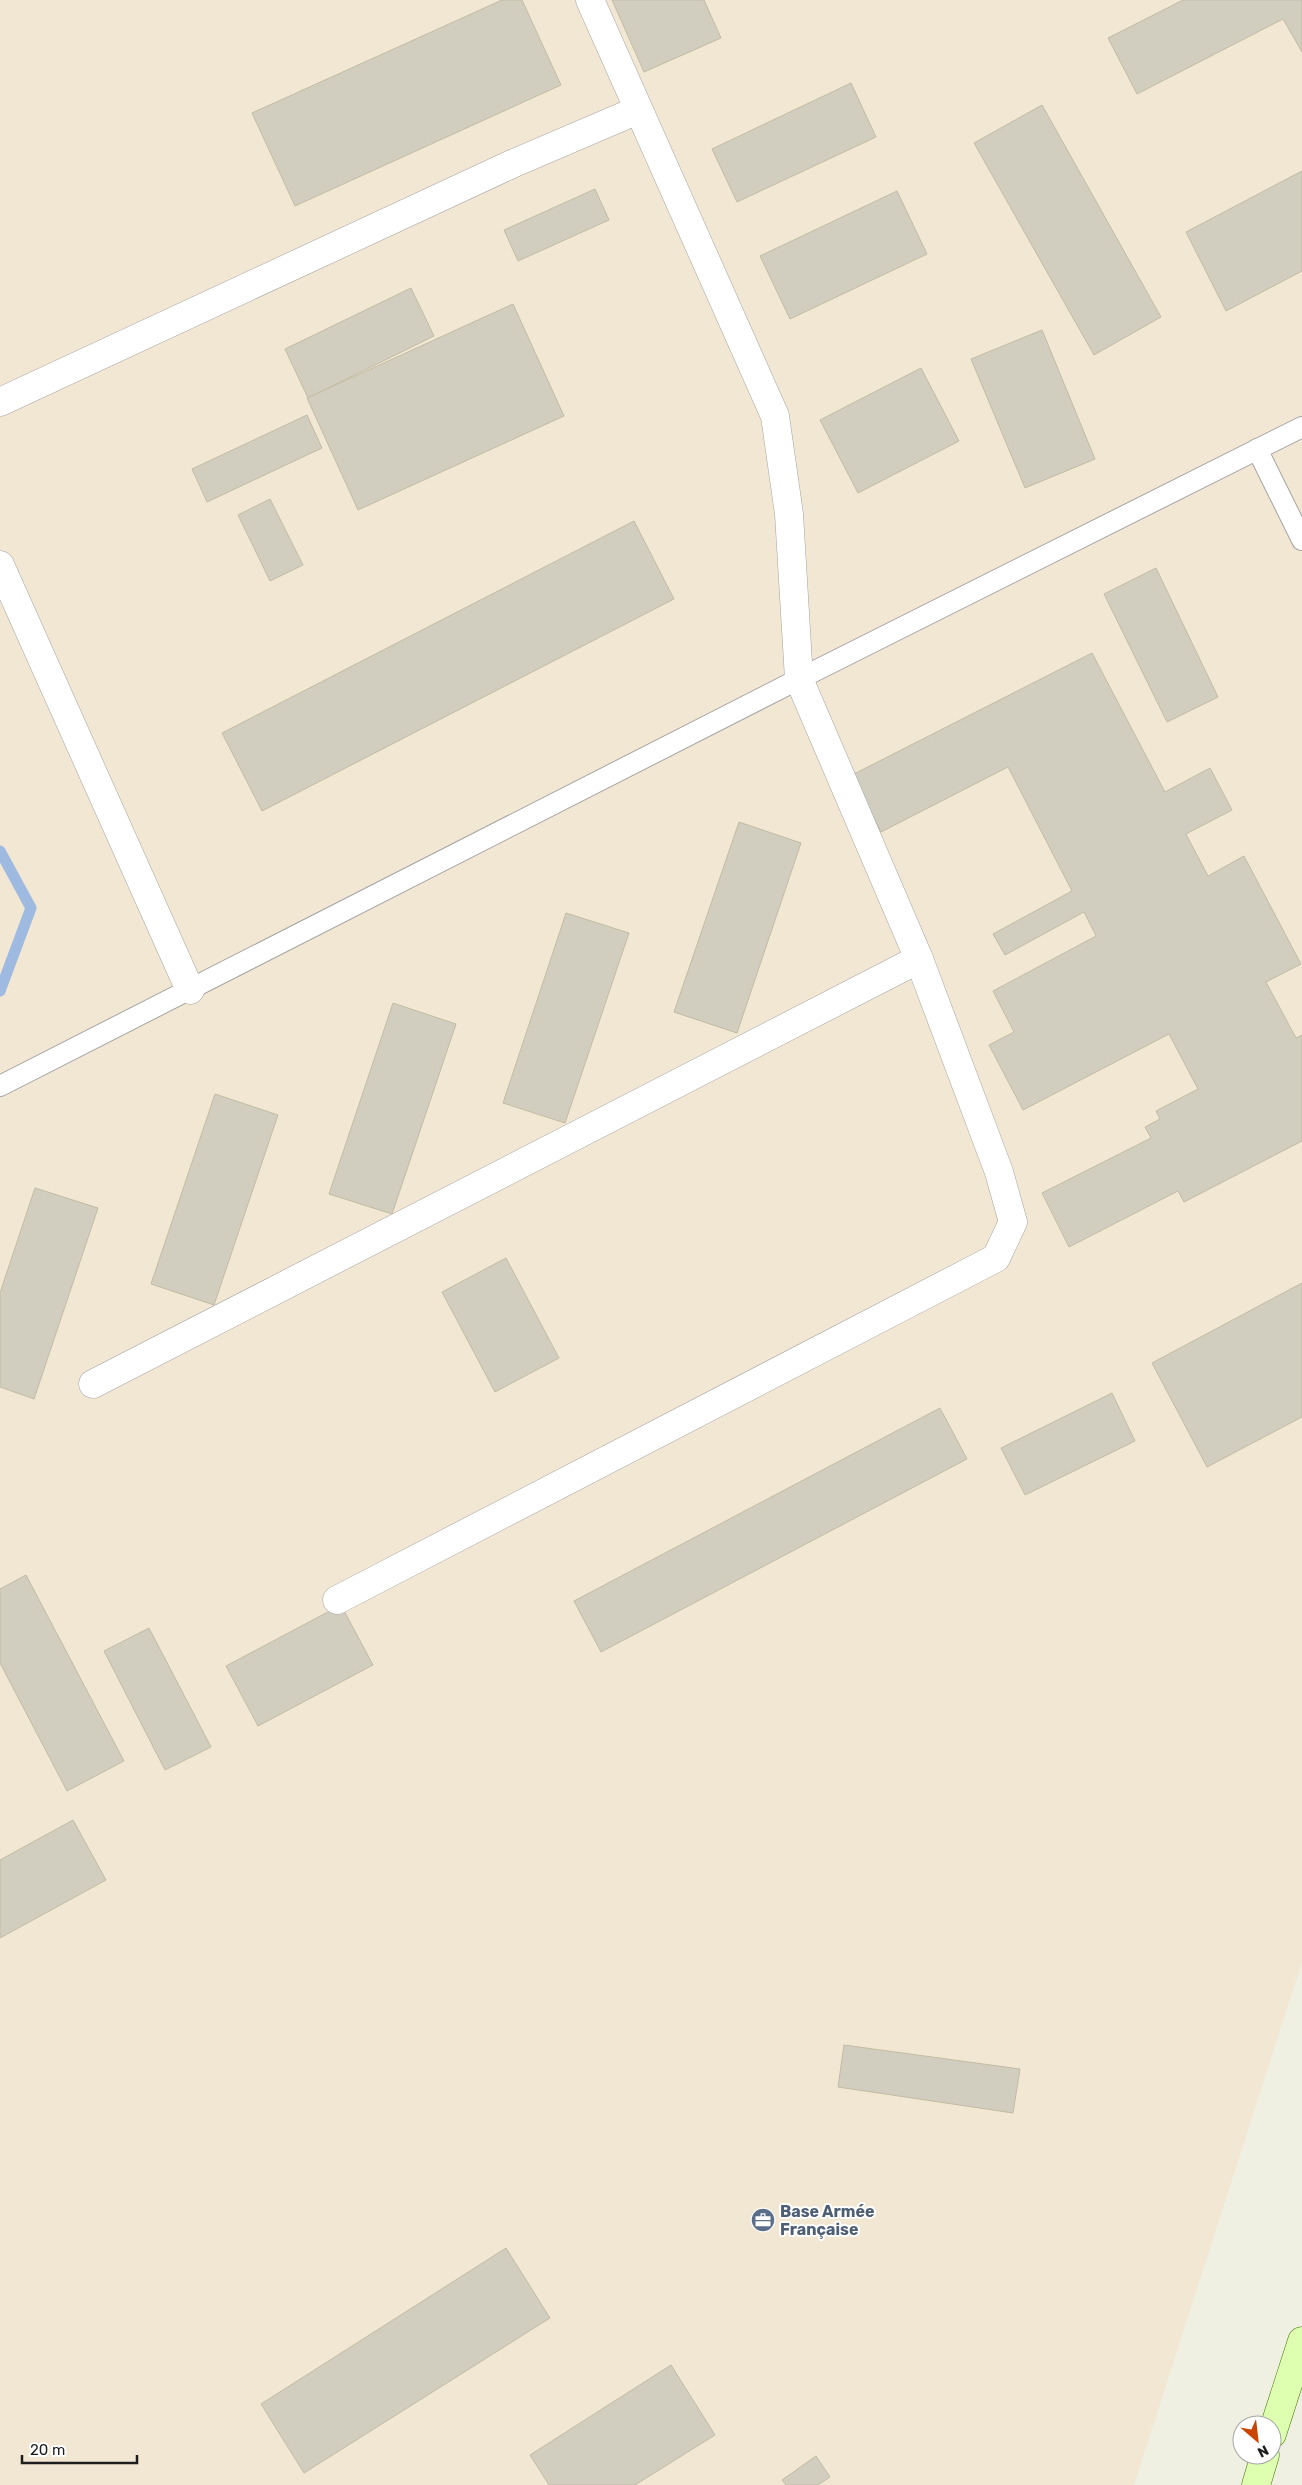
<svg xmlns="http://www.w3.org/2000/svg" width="1302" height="2485" viewBox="0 0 1302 2485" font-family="Rubik,sans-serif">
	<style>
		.military { fill: #f2e7d3 }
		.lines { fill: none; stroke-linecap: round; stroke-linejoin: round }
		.stream { stroke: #9ebae1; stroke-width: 11 }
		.building { fill: #d2cebf; stroke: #c2bba3 }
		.lane-casing { stroke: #a4a4a4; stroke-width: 22 }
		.street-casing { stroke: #a4a4a4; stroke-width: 29 }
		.secondary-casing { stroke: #417800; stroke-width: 29 }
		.lane { stroke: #fff; stroke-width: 20 }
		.street { stroke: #fff; stroke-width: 28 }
		.secondary { stroke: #dfffb0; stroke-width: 28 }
		.labels { text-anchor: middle; stroke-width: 4; stroke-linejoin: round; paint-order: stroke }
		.service-label { font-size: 16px; font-weight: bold; fill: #4e5e75; stroke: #fff; text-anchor: start }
	</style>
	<rect width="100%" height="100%" fill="#efefe2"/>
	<polygon class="military" points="0,0 1302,0 1302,1962 1134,2485 0,2485"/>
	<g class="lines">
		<polyline class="stream" points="0,851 31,908 0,991"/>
	</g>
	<g class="building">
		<polygon points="502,0 522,0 561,85 295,206 252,113"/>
		<polygon points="612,0 704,0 721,38 644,72"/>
		<polygon points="1183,0 1302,0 1302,52 1283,19 1137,94 1108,38"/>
		<polygon points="851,83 876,137 737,202 712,149"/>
		<polygon points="1042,105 1161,317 1094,355 974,143"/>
		<polygon points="1302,171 1302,271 1226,311 1186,232"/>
		<polygon points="595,189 609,220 518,261 504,230"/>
		<polygon points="897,191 927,254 790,319 760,256"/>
		<polygon points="411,288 434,336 308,398 285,349"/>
		<polygon points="513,304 564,416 358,510 307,398"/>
		<polygon points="1042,330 1095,459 1025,488 971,359"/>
		<polygon points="921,368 959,441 858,493 820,420"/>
		<polygon points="307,415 322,448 207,502 192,469"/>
		<polygon points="270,499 303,565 270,581 238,515"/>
		<polygon points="634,521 674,599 262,811 222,733"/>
		<polygon points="1156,568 1218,697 1167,722 1104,594"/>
		<polygon points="1092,653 1165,792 1210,768 1232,810 1186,834 1208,876 1244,856 1301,964 1266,982 1296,1038 1302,1035 1302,1141 1184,1202 1178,1191 1069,1247 1042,1193 1151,1138 1145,1127 1160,1119 1156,1111 1198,1089 1169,1034 1023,1110 989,1045 1014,1032 993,991 1096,936 1084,912 1005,955 993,934 1072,891 1008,767 881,832 852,775"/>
		<polygon points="739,822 801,843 737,1033 674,1012"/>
		<polygon points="566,913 629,933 565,1123 503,1103"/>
		<polygon points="393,1003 456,1024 392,1214 329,1194"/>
		<polygon points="215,1094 278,1115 214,1305 151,1284"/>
		<polygon points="35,1188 98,1208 34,1399 0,1387 0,1293"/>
		<polygon points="506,1258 559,1358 495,1392 442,1292"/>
		<polygon points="1302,1283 1302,1417 1207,1467 1152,1363"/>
		<polygon points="1112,1393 1135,1441 1025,1495 1001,1448"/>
		<polygon points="940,1408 967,1459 601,1652 574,1601"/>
		<polygon points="26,1575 124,1761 67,1791 0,1663 0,1589"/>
		<polygon points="341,1605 373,1665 258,1726 226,1666"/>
		<polygon points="149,1628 211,1747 165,1770 104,1651"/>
		<polygon points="73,1820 106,1880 0,1938 0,1860"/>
		<polygon points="844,2045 1020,2069 1013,2113 838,2087"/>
		<polygon points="506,2248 550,2318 304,2473 261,2404"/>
		<polygon points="671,2365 715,2435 635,2485 549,2485 530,2455"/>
		<polygon points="816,2456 830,2477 818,2485 786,2485 782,2480"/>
	</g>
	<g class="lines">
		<g class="lane-casing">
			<g id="lane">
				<polyline points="1257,449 1302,540"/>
				<polyline points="0,1086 799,679 1302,427"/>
			</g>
		</g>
		<g class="street-casing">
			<g id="street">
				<polyline points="0,402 512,164 638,110"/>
				<polyline points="0,565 190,990"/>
				<polyline points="93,1384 919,959"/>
				<polyline points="337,1600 996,1258 1013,1222 999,1172 919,959 799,679 789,514 775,416 590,0"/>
			</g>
		</g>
		<g class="secondary-casing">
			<g id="secondary">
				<polyline points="1272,2434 1302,2341"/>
				<polyline points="1256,2485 1265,2455"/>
			</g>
		</g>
		<use href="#lane" class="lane"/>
		<use href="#street" class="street"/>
		<use href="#secondary" class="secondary"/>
	</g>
	<defs>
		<g id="office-disc" transform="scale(1.25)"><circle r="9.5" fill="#5c6f8a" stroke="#fff"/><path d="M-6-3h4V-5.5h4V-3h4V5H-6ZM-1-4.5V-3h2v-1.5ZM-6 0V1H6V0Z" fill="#fff"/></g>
	</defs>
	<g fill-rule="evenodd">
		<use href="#office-disc" x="763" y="2220"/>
	</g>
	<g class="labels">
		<g class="service-label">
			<text x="780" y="2217">Base Armée<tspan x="780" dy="18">Française</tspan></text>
		</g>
	</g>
	<g transform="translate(1257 2440) rotate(152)"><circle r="24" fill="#ffffff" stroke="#a5a5a5"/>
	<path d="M0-4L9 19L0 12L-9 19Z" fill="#ca4600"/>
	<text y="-8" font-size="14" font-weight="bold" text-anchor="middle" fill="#1d1d1d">N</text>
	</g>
	<path d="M22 2455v8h115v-8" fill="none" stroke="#1d1d1d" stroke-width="2.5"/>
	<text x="30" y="2455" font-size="15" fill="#1d1d1d" stroke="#ffffff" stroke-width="4" paint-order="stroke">20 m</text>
</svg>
